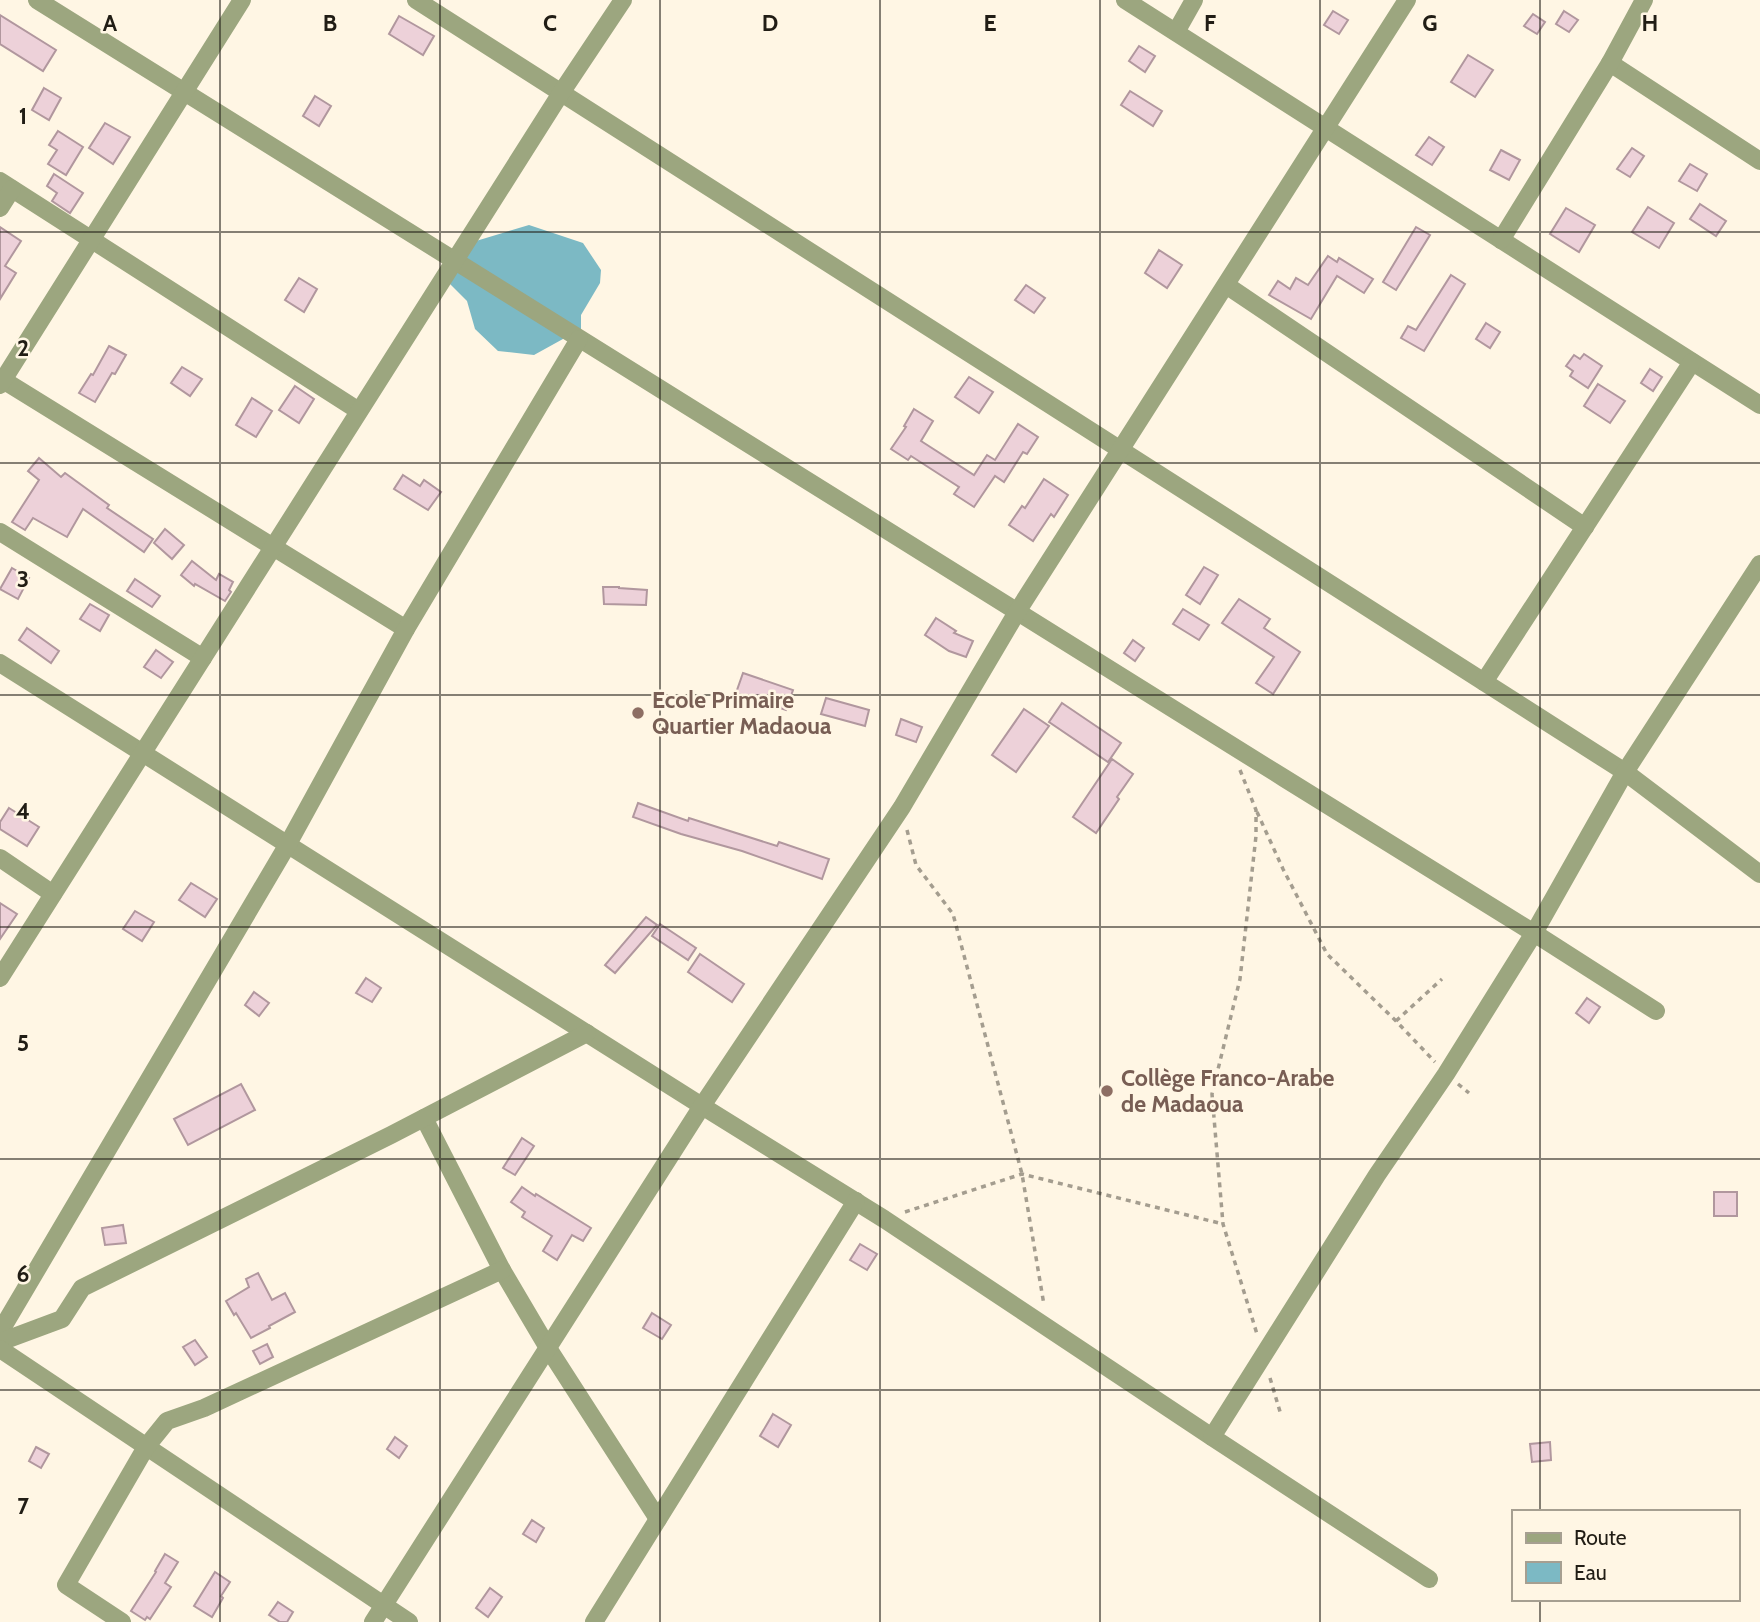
<svg xmlns="http://www.w3.org/2000/svg" width="1760" height="1622" viewBox="0 0 1760 1622" font-family="Cabin,sans-serif">
	<style>
		.water { fill: #7cb9c4 }
		.building { fill: #edd1d9; stroke: #b1979e; stroke-width: 2 }
		.lines { fill: none; stroke-linecap: round; stroke-linejoin: round }
		.path { stroke: #a49d8f; stroke-width: 3.5; stroke-dasharray: 5 5; stroke-linecap: butt }
		.minor { stroke: #9ca67f; stroke-width: 18 }
		.grid { fill: none; stroke: #211d15; stroke-width: 2; stroke-opacity: 0.55 }
		.education-dot { fill: #8d6e63; stroke: #fff6e4; stroke-width: 2.5 }
		.labels { text-anchor: middle; stroke-width: 5; stroke-linejoin: round; paint-order: stroke }
		.education-label { font-size: 23px; font-weight: bold; fill: #785e54; stroke: #fff6e4; text-anchor: start }
		.grid-label { font-size: 23px; text-anchor: middle; font-weight: bold; fill: #211d15; stroke: #fff6e4; stroke-width: 5; stroke-linejoin: round; paint-order: stroke }
	</style>
	<rect width="100%" height="100%" fill="#fff6e4"/>
	<polygon class="water" points="529,225 583,243 601,270 600,283 581,315 581,332 572,334 534,355 498,351 475,329 467,301 450,284 456,262 476,241"/>
	<g class="building">
		<polygon points="1333,11 1348,20 1339,34 1324,25"/>
		<polygon points="1564,11 1578,20 1569,32 1556,24"/>
		<polygon points="1533,14 1545,22 1537,34 1524,26"/>
		<polygon points="0,15 56,50 43,71 0,44"/>
		<polygon points="399,16 434,36 423,55 389,34"/>
		<polygon points="1139,46 1155,56 1145,72 1129,61"/>
		<polygon points="1468,55 1493,70 1475,97 1451,82"/>
		<polygon points="44,88 61,98 49,120 32,110"/>
		<polygon points="1130,91 1162,111 1153,126 1121,105"/>
		<polygon points="315,96 331,106 319,126 303,116"/>
		<polygon points="105,123 130,137 113,164 89,148"/>
		<polygon points="58,131 83,147 66,175 48,164 57,150 49,145"/>
		<polygon points="1429,137 1444,147 1432,165 1416,155"/>
		<polygon points="1632,148 1644,156 1630,177 1617,169"/>
		<polygon points="1501,150 1520,160 1509,180 1490,170"/>
		<polygon points="1690,164 1707,174 1697,191 1679,181"/>
		<polygon points="54,174 83,193 70,213 52,201 57,193 47,186"/>
		<polygon points="1700,204 1726,221 1716,236 1690,219"/>
		<polygon points="1648,207 1674,223 1659,248 1632,232"/>
		<polygon points="1566,208 1595,225 1579,252 1550,234"/>
		<polygon points="0,227 21,241 5,266 16,273 0,299"/>
		<polygon points="1416,227 1430,235 1396,290 1383,282"/>
		<polygon points="1159,250 1182,265 1167,288 1145,273"/>
		<polygon points="1328,256 1337,262 1339,258 1373,279 1364,293 1337,276 1311,319 1269,295 1278,281 1290,289 1296,278 1308,285"/>
		<polygon points="1451,275 1465,284 1424,351 1401,338 1408,326 1416,330"/>
		<polygon points="299,278 317,289 304,312 285,300"/>
		<polygon points="1026,285 1045,298 1034,313 1015,300"/>
		<polygon points="1486,323 1500,332 1490,348 1476,339"/>
		<polygon points="109,346 126,355 115,374 112,373 95,402 79,393 91,374 93,375"/>
		<polygon points="1584,354 1602,366 1588,388 1570,376 1573,371 1566,366 1574,355 1580,359"/>
		<polygon points="182,367 202,379 190,396 171,383"/>
		<polygon points="1650,369 1662,377 1653,391 1641,383"/>
		<polygon points="969,377 993,392 979,413 955,397"/>
		<polygon points="1598,384 1625,401 1610,423 1584,406"/>
		<polygon points="295,386 314,399 299,423 279,410"/>
		<polygon points="252,398 272,411 256,437 236,425"/>
		<polygon points="914,409 933,421 921,441 974,475 987,455 995,460 1018,424 1038,437 1027,454 1023,452 1004,482 995,476 974,507 954,494 959,487 911,456 908,460 891,449 906,427 904,426"/>
		<polygon points="39,458 61,477 65,473 109,505 107,508 153,539 144,552 83,509 67,537 33,518 25,530 12,522 39,480 28,471"/>
		<polygon points="403,475 420,486 424,480 441,492 428,510 394,489"/>
		<polygon points="1044,479 1068,495 1054,517 1051,514 1033,541 1009,525 1022,506 1025,508"/>
		<polygon points="165,529 184,545 172,559 154,543"/>
		<polygon points="192,561 216,580 219,574 233,582 229,590 231,592 225,601 195,584 194,586 181,575"/>
		<polygon points="1204,567 1218,575 1200,604 1186,595"/>
		<polygon points="12,568 29,578 18,599 0,589"/>
		<polygon points="135,579 160,596 152,607 127,591"/>
		<polygon points="603,587 619,587 619,588 647,590 646,605 604,604"/>
		<polygon points="1239,599 1270,619 1264,628 1300,652 1273,694 1256,683 1274,657 1222,623"/>
		<polygon points="90,604 109,615 100,631 80,619"/>
		<polygon points="1183,609 1209,625 1199,640 1173,624"/>
		<polygon points="936,618 956,631 954,633 973,641 966,657 949,651 925,635"/>
		<polygon points="27,628 59,651 51,663 19,640"/>
		<polygon points="1133,640 1144,648 1135,661 1124,653"/>
		<polygon points="156,650 173,662 161,678 144,667"/>
		<polygon points="743,673 793,690 786,710 736,693"/>
		<polygon points="826,698 869,710 865,726 821,714"/>
		<polygon points="1062,703 1121,743 1108,762 1049,722"/>
		<polygon points="1024,709 1049,726 1016,772 992,755"/>
		<polygon points="901,719 922,727 916,742 896,735"/>
		<polygon points="1112,759 1133,774 1117,797 1119,799 1096,833 1073,817"/>
		<polygon points="638,803 688,821 689,818 777,846 779,842 829,859 822,879 742,851 681,834 633,817"/>
		<polygon points="9,808 39,827 27,846 0,829 0,822"/>
		<polygon points="191,883 217,899 205,917 179,900"/>
		<polygon points="0,903 17,914 0,939"/>
		<polygon points="135,911 154,922 142,941 123,929"/>
		<polygon points="646,917 657,925 615,973 605,965"/>
		<polygon points="660,924 696,948 688,960 652,936"/>
		<polygon points="700,954 744,984 732,1002 688,972"/>
		<polygon points="366,978 381,988 372,1002 356,993"/>
		<polygon points="254,992 269,1003 259,1016 245,1005"/>
		<polygon points="1587,998 1600,1007 1589,1023 1576,1013"/>
		<polygon points="241,1084 255,1110 188,1145 174,1119"/>
		<polygon points="522,1138 534,1146 515,1175 503,1168"/>
		<polygon points="522,1187 535,1196 536,1194 591,1228 583,1241 572,1235 557,1260 543,1251 552,1236 522,1217 525,1212 511,1202"/>
		<rect x="1714" y="1192" width="23" height="24"/>
		<polygon points="123,1225 126,1243 105,1245 102,1228"/>
		<polygon points="860,1244 877,1254 867,1270 850,1260"/>
		<polygon points="258,1273 272,1300 285,1293 295,1312 269,1326 270,1328 251,1338 236,1313 234,1315 226,1301 249,1287 246,1279"/>
		<polygon points="652,1313 671,1325 662,1339 643,1328"/>
		<polygon points="195,1340 207,1357 195,1365 183,1347"/>
		<polygon points="267,1344 273,1357 260,1364 253,1351"/>
		<polygon points="773,1414 791,1425 778,1447 760,1436"/>
		<polygon points="395,1437 407,1446 399,1458 387,1449"/>
		<polygon points="1550,1442 1551,1460 1532,1462 1530,1444"/>
		<polygon points="36,1447 49,1454 41,1468 29,1461"/>
		<polygon points="532,1520 544,1528 536,1542 523,1534"/>
		<polygon points="165,1554 178,1562 165,1583 171,1587 150,1619 147,1617 145,1620 131,1611 156,1572 155,1571"/>
		<polygon points="215,1572 230,1582 221,1596 223,1598 212,1617 194,1606"/>
		<polygon points="490,1588 502,1597 488,1617 476,1608"/>
		<polygon points="278,1602 293,1612 287,1622 280,1622 269,1615"/>
	</g>
	<g class="lines">
		<g class="path">
			<polyline points="1240,770 1256,810 1256,836 1240,979 1212,1094 1223,1224 1257,1334"/>
			<polyline points="1257,812 1283,869 1327,954 1396,1021 1435,1062"/>
			<polyline points="907,830 916,865 953,914 1022,1174 1044,1305"/>
			<polyline points="1396,1021 1442,979"/>
			<polyline points="1458,1084 1469,1093"/>
			<polyline points="905,1212 1022,1174 1223,1224"/>
			<polyline points="1270,1378 1281,1415"/>
		</g>
		<g class="minor">
			<polyline points="37,0 1284,778 1534,933 1656,1011"/>
			<polyline points="416,0 1625,772 1760,874"/>
			<polyline points="1125,0 1760,405"/>
			<polyline points="1176,32 1194,0"/>
			<polyline points="1610,63 1760,161"/>
			<polyline points="0,181 359,411"/>
			<polyline points="0,208 12,189"/>
			<polyline points="1501,240 1610,63 1644,0"/>
			<polyline points="1226,285 1585,527"/>
			<polyline points="3,380 406,629"/>
			<polyline points="0,385 242,0"/>
			<polyline points="0,532 203,658"/>
			<polyline points="0,663 702,1106 884,1219 1212,1437 1429,1579"/>
			<polyline points="1484,682 1692,362"/>
			<polyline points="0,858 53,894"/>
			<polyline points="0,978 561,93 623,0"/>
			<polyline points="424,1118 502,1270 548,1348 658,1519"/>
			<polyline points="0,1332 288,844 406,629 579,339"/>
			<polyline points="0,1342 62,1319 82,1288 391,1135 587,1033"/>
			<polyline points="0,1349 409,1622"/>
			<polyline points="1212,1437 1377,1175 1446,1074 1534,933 1625,772 1760,564"/>
			<polyline points="122,1622 66,1585 146,1447 167,1421 204,1408 502,1270"/>
			<polyline points="373,1622 702,1106 902,807 1017,612 1407,0"/>
			<polyline points="594,1622 856,1201"/>
		</g>
	</g>
	<path class="grid" d="M220,0V1622M440,0V1622M660,0V1622M880,0V1622M1100,0V1622M1320,0V1622M1540,0V1512M0,232H1760M0,463H1760M0,695H1760M0,927H1760M0,1159H1760M0,1390H1760M1540,1599V1622"/>
	<g class="education-dot">
		<circle cx="638" cy="713" r="7"/>
		<circle cx="1107" cy="1091" r="7"/>
	</g>
	<g class="labels">
		<g class="education-label">
			<text x="652" y="708">Ecole Primaire<tspan x="652" dy="26">Quartier Madaoua</tspan></text>
			<text x="1121" y="1086">Collège Franco-Arabe<tspan x="1121" dy="26">de Madaoua</tspan></text>
		</g>
	</g>
	<g class="grid-label">
		<text x="110" y="31">A</text>
		<text x="330" y="31">B</text>
		<text x="550" y="31">C</text>
		<text x="770" y="31">D</text>
		<text x="990" y="31">E</text>
		<text x="1210" y="31">F</text>
		<text x="1430" y="31">G</text>
		<text x="1650" y="31">H</text>
		<text x="23" y="124">1</text>
		<text x="23" y="356">2</text>
		<text x="23" y="587">3</text>
		<text x="23" y="819">4</text>
		<text x="23" y="1051">5</text>
		<text x="23" y="1282">6</text>
		<text x="23" y="1514">7</text>
	</g>
	<rect x="1512" y="1510" width="228" height="91" fill="#fff6e4" stroke="#a69f91" stroke-width="2"/>
	<rect x="1526" y="1533" width="35" height="10" fill="#9ca67f" stroke="#a69f91" stroke-width="2"/>
	<text x="1574" y="1545" font-size="21" fill="#211d15">Route</text>
	<rect x="1526" y="1562" width="35" height="21" fill="#7cb9c4" stroke="#a69f91" stroke-width="2"/>
	<text x="1574" y="1580" font-size="21" fill="#211d15">Eau</text>
</svg>
